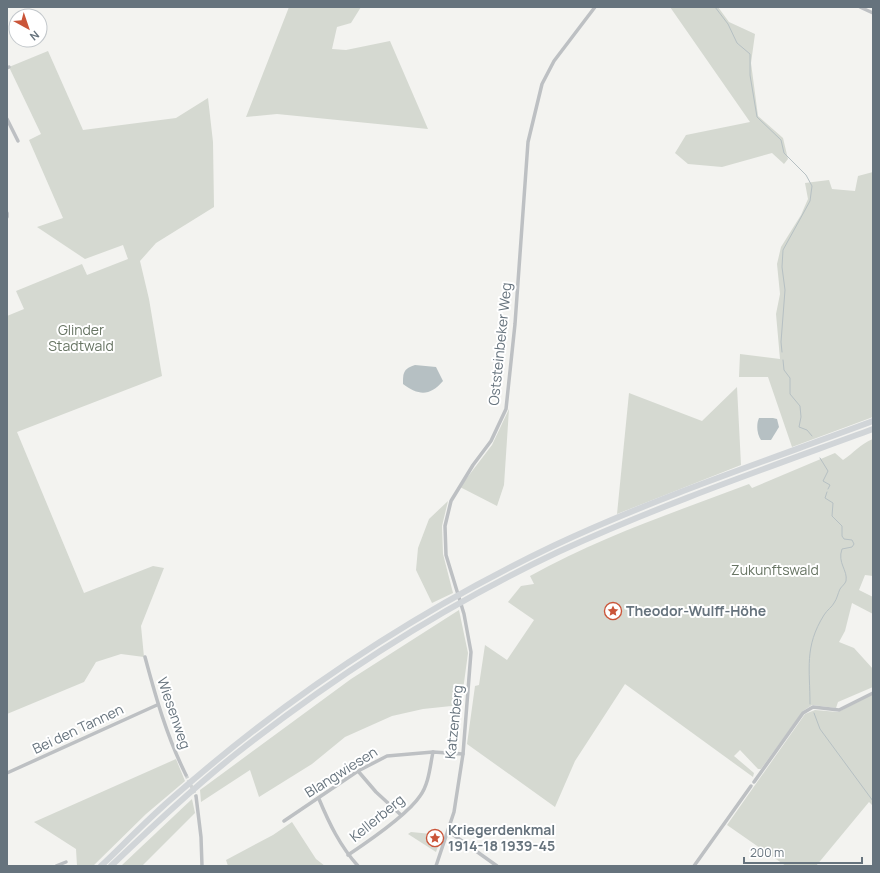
<svg xmlns="http://www.w3.org/2000/svg" width="880" height="873" viewBox="0 0 880 873" font-family="Manrope,sans-serif">
	<style>
		.green { fill: #d5d9d1 }
		.water { fill: #b6c0c3 }
		.lines { fill: none; stroke-linecap: round; stroke-linejoin: round }
		.stream { stroke: #b6c0c3; stroke-width: 1 }
		.minor-tunnel { stroke: #d0d3d3; stroke-width: 3.5; stroke-dasharray: 3.5 2; stroke-linecap: butt }
		.minor { stroke: #bdc0c3; stroke-width: 3.5 }
		.motorway { stroke: #d1d5d8; stroke-width: 6 }
		.labels { text-anchor: middle; stroke-width: 4; stroke-linejoin: round; paint-order: stroke }
		.park-label { font-size: 14px; fill: #687564; stroke: #fff }
		.street-label { font-size: 14px; fill: #66737d; stroke: #fff }
		.poi-label { font-size: 14px; font-weight: bold; fill: #66737d; stroke: #fff; text-anchor: start }
	</style>
	<rect width="100%" height="100%" fill="#f3f3f0"/>
	<g class="green">
		<polygon points="289,7 361,7 351,23 337,27 332,49 346,50 390,41 428,129 277,114 246,117"/>
		<polygon points="670,7 718,7 729,22 755,34 751,63 758,116 783,138 788,159 784,164 772,153 722,167 688,164 675,153 686,135 750,122"/>
		<polygon points="48,51 83,130 176,118 208,98 213,142 214,207 156,243 140,261 149,299 162,376 17,432 84,593 153,566 164,568 141,626 144,657 121,654 96,662 84,682 7,714 7,316 24,309 16,291 82,264 87,275 128,259 123,245 85,259 37,227 63,218 29,140 41,134 9,67"/>
		<polygon points="873,172 873,417 792,447 768,377 739,377 740,354 780,359 776,314 780,294 777,264 781,247 801,215 808,199 805,183 829,180 832,189 855,191 858,176"/>
		<polygon points="737,387 741,465 617,514 629,393 702,421"/>
		<polygon points="509,409 504,485 497,506 460,487 492,445"/>
		<path d="M873,439V576L865,575L859,590L873,597V614L852,603L845,631L839,642L854,648L873,669V687L838,702L836,708L812,705L803,711L761,769H758L740,750L734,756L754,773L753,777L625,684L575,761L555,807L467,744L475,686L479,685L485,645L507,660L534,620L508,602L521,586L534,584L530,576C600,537 675,512 749,484L752,488L835,453L843,460C854,453 860,444 873,439Z"/>
		<polygon points="448,501 442,526 443,554 453,593 432,603 416,570 418,548 429,519"/>
		<polygon points="459,610 468,653 461,705 423,709 392,716 345,737 312,764 259,797 250,770 201,802 200,790 351,679"/>
		<polygon points="873,694 873,806 869,802 816,866 786,866 727,825 805,714 815,710 838,712"/>
		<polygon points="176,759 185,781 146,814 93,866 77,866 76,849 34,822"/>
		<polygon points="192,799 195,813 142,866 121,866"/>
		<polygon points="292,822 316,859 325,866 228,866 226,860 273,835"/>
		<polygon points="411,832 442,835 436,852 408,834"/>
	</g>
	<g class="water">
		<path d="M415,365L436,367L443,381C430,396 419,396 403,384C403,373 403,369 415,365Z"/>
		<path d="M759,418H773L777,419L779,427L771,440H761C757,435 756,424 759,418Z"/>
	</g>
	<g class="lines">
		<g class="stream">
			<polyline points="715,7 728,24 737,43 750,54 750,75 757,117 781,140 784,153 806,175 812,186 810,201 783,250 782,267 785,290 781,342 782,352"/>
			<polyline points="783,360 784,370 790,378 790,394 800,406 801,417 799,427 807,430 812,436"/>
			<polyline points="820,458 828,471 823,481 830,485 828,489"/>
			<path d="M810,704C810,669 804,647 824,615C827,610 832,607 834,603C837,599 838,593 840,589C842,586 845,584 846,581C848,570 837,563 842,549L852,547L854,544L852,540L844,539L842,536V526L832,516L833,503L825,498L827,492"/>
			<polyline points="814,713 820,729 873,801"/>
		</g>
		<polyline class="minor-tunnel" points="186,775 196,796"/>
		<g class="minor">
			<polyline points="860,7 873,13"/>
			<polyline points="7,68 9,67"/>
			<polyline points="7,119 18,141"/>
			<polyline points="7,213 7,217"/>
			<path d="M145,657C156,698 167,737 186,775"/>
			<polyline points="358,771 376,792 401,815"/>
			<polyline points="7,773 157,705"/>
			<polyline points="754,782 803,713 813,707 839,710 873,693"/>
			<polyline points="196,796 201,837 202,866"/>
			<path d="M319,799C329,823 340,846 358,866"/>
			<polyline points="284,821 358,771 387,756 433,752 463,754"/>
			<polyline points="448,831 497,866"/>
			<path d="M348,855C366,843 408,814 420,796C429,784 430,766 433,752"/>
			<polyline points="56,866 66,862"/>
			<polyline points="436,866 454,812 463,754 471,652 464,614 446,555 445,526 451,501 473,465 491,441 506,409 515,324 528,142 542,84 554,61 595,7"/>
			<polyline points="694,866 751,786"/>
		</g>
		<g class="motorway">
			<path d="M101,866C124,844 146,821 170,800C284,699 415,612 553,546C657,497 766,461 873,421"/>
			<path d="M111,866C152,827 193,788 237,753C336,675 444,606 558,552C660,505 767,468 873,429"/>
		</g>
	</g>
	<defs>
		<g id="sight-ring" transform="scale(0.9)"><circle r="9.5" fill="#fff" stroke="#ca5539" stroke-width="1.5"/><path d="M0-6L1.8-2.2L6-1.7L2.9 1.2L3.7 5.4L0 3.3L-3.7 5.4L-2.9 1.2L-6-1.7L-1.8-2.2Z" fill="#ca5539"/></g>
	</defs>
	<g fill-rule="evenodd">
		<use href="#sight-ring" x="613" y="611"/>
		<use href="#sight-ring" x="435" y="838"/>
	</g>
	<g class="labels">
		<g class="park-label">
			<text x="81" y="335">Glinder<tspan x="81" dy="16">Stadtwald</tspan></text>
			<text x="775" y="575">Zukunftswald</text>
		</g>
		<g class="street-label">
			<text transform="translate(500 344) rotate(-84)" y="5">Oststeinbeker Weg</text>
			<text transform="translate(174 713) rotate(71)" y="5">Wiesenweg</text>
			<text transform="translate(454 722) rotate(-84)" y="5">Katzenberg</text>
			<text transform="translate(78 729) rotate(-25)" y="5">Bei den Tannen</text>
			<text transform="translate(341 772) rotate(-32)" y="5">Blangwiesen</text>
			<text transform="translate(377 818) rotate(-39)" y="5">Kellerberg</text>
		</g>
		<g class="poi-label">
			<text x="626" y="616">Theodor-Wulff-Höhe</text>
			<text x="448" y="835">Kriegerdenkmal<tspan x="448" dy="16">1914-18 1939-45</tspan></text>
		</g>
	</g>
	<rect width="880" height="873" fill="none" stroke="#66737d" stroke-width="16"/>
	<g transform="translate(28 28) rotate(140)"><circle r="19" fill="#ffffff" stroke="#c2c7cb"/>
	<path d="M0-3L7 15L0 10L-7 15Z" fill="#ca5539"/>
	<text y="-6" font-size="11" font-weight="bold" text-anchor="middle" fill="#66737d">N</text>
	</g>
	<path d="M744 857v6h118v-6" fill="none" stroke="#66737d" stroke-width="2"/>
	<text x="750" y="857" font-size="12" fill="#66737d" stroke="#ffffff" stroke-width="3" paint-order="stroke">200 m</text>
</svg>
